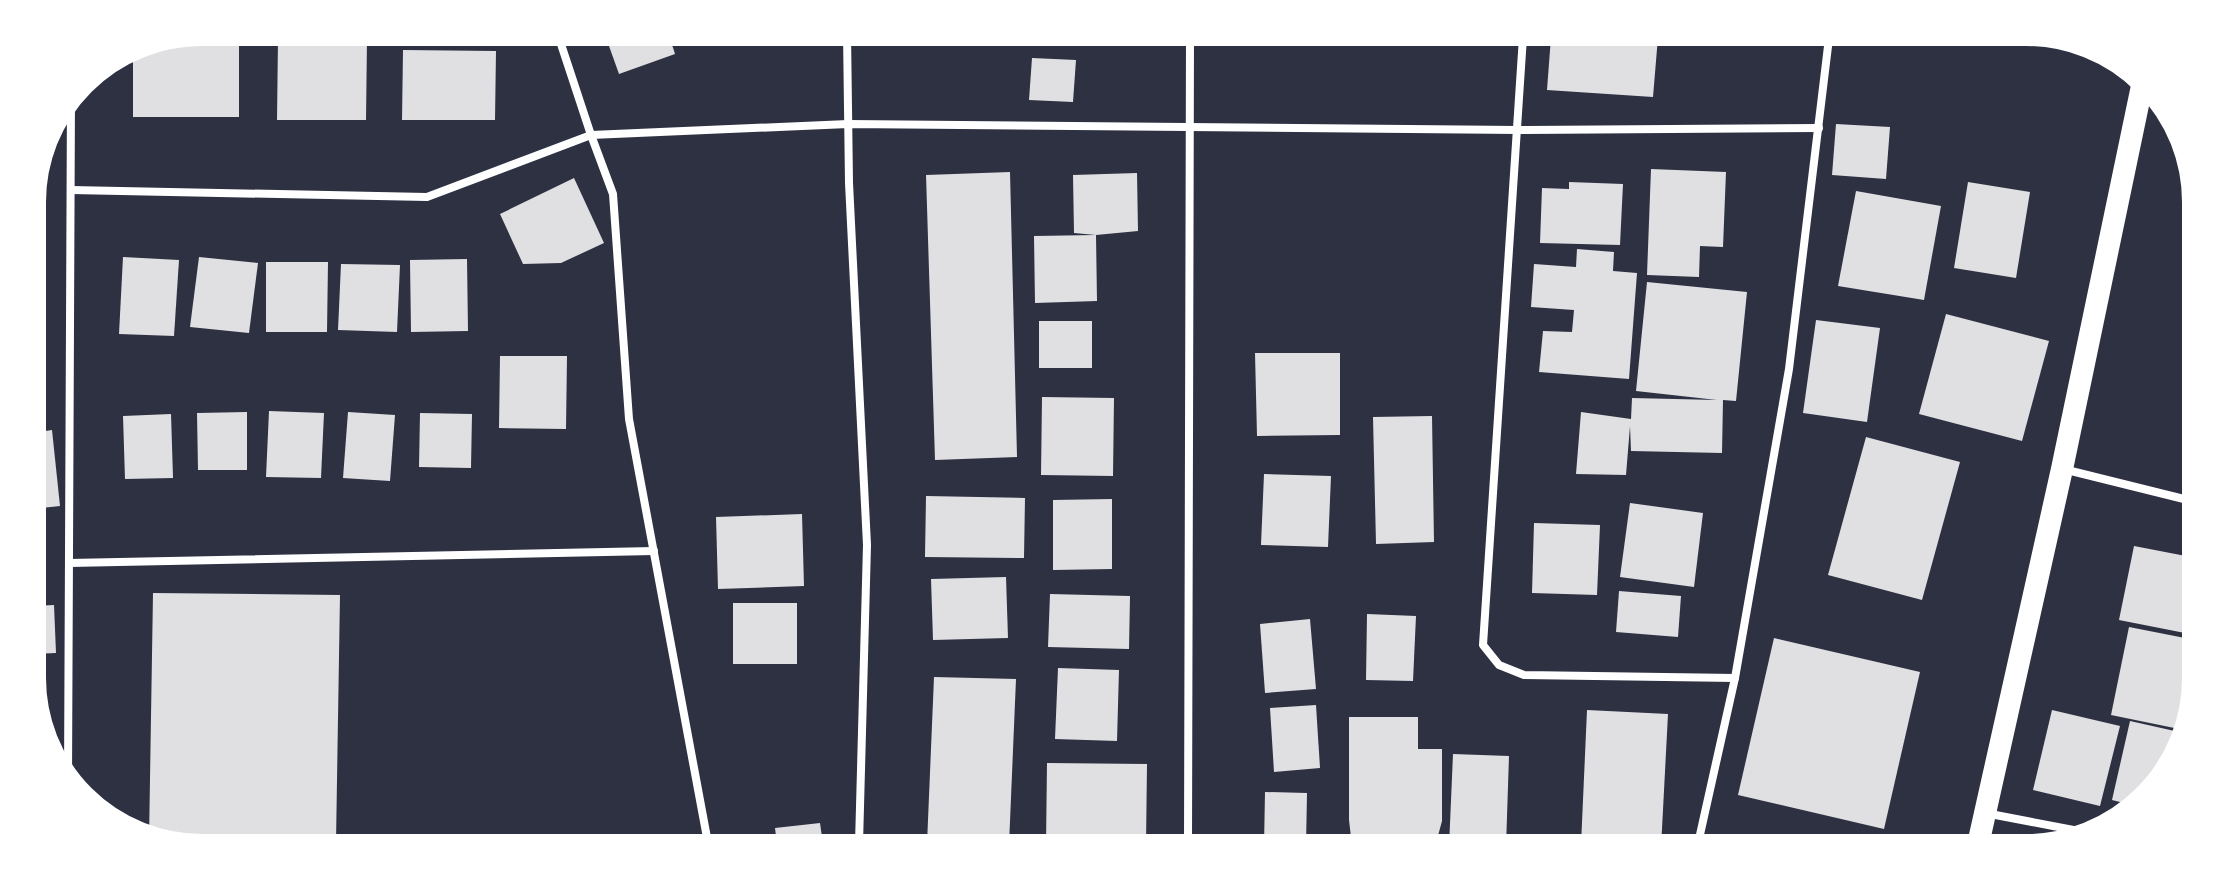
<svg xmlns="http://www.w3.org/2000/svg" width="2228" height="880" viewBox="0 0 2228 880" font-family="Lato,sans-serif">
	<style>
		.building { fill: #e0e0e3 }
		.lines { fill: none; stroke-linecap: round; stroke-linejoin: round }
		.minor { stroke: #fff; stroke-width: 8 }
		.trunk { stroke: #fff; stroke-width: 22 }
		.rim { fill: none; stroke: #fff; stroke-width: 4 }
	</style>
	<rect width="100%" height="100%" fill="#2d3142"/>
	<g class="building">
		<path d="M604 32H668L675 54 619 74Z"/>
		<path d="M175 35H239V117H133V45Z"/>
		<path d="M1551 37H1658L1653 97 1547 90Z"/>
		<path d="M278 39H367L366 120H277Z"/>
		<path d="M403 50 496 51 495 120H402Z"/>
		<path d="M1032 58 1076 60 1073 102 1029 100Z"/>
		<path d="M1836 124 1890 127 1886 179 1832 175Z"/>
		<path d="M1651 169 1726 172 1723 247 1700 246 1699 277 1647 275Z"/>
		<path d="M1010 172 1017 457 935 460 926 175Z"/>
		<path d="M1137 173 1138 231 1096 235 1074 233 1073 175Z"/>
		<path d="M574 178 604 243 561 263 523 264 500 214Z"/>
		<path d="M1569 182 1623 184 1620 245 1540 243 1542 188 1569 189Z"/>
		<path d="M1968 182 2030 192 2016 278 1954 268Z"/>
		<path d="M1856 191 1941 206 1924 300 1838 286Z"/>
		<path d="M1096 235 1097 301 1035 303 1034 236Z"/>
		<path d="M1577 249 1614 252 1613 271 1637 273 1629 379 1539 372 1543 331 1572 332 1574 310 1531 307 1534 264 1576 267Z"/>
		<path d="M123 257 179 260 174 336 119 334Z"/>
		<path d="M199 257 258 263 249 333 190 327Z"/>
		<path d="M467 259 468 331 411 332 410 260Z"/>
		<path d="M266 262H328L327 332H266Z"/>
		<path d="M341 264 400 265 397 332 338 330Z"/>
		<path d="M1647 282 1747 292 1736 401 1723 400 1722 453 1631 451 1630 426 1626 475 1576 474 1581 412 1631 419 1632 398 1717 400 1636 391Z"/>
		<path d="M1946 314 2049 341 2022 441 1919 414Z"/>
		<path d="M1816 320 1880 328 1867 422 1803 413Z"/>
		<rect x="1039" y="321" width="53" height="47"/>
		<path d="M1255 353H1340V435L1257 436Z"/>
		<path d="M500 356H567L566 429 499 428Z"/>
		<path d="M1042 397 1114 398 1113 476 1041 475Z"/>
		<path d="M269 411 324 413 321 478 266 477Z"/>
		<path d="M247 412V470H198L197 413Z"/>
		<path d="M348 412 395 415 390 481 343 478Z"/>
		<path d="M420 413 472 414 471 468 419 467Z"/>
		<path d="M171 414 173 478 125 479 123 416Z"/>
		<path d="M1432 416 1434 542 1376 544 1373 417Z"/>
		<path d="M52 430 60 506 32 509V433Z"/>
		<path d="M1866 437 1960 462 1922 600 1828 575Z"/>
		<path d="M1264 474 1331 476 1328 547 1261 545Z"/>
		<path d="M926 496 1025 498 1024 558 925 557Z"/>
		<path d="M1112 499V569L1053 570V500Z"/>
		<path d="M1630 503 1703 513 1694 587 1620 577Z"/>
		<path d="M802 514 804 586 718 589 716 517Z"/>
		<path d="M1534 523 1600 525 1597 595 1532 593Z"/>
		<path d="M2134 546 2191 557 2190 634 2119 620Z"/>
		<path d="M1006 577 1008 638 933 640 931 579Z"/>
		<path d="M1619 591 1681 596 1678 637 1616 632Z"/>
		<path d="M153 593 340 595 336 842 149 841Z"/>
		<path d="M1050 594 1130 596 1129 649 1048 647Z"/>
		<rect x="733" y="603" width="64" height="61"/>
		<path d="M54 605 56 653 33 654V606Z"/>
		<path d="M1367 614 1416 616 1413 681 1366 680Z"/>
		<path d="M1310 619 1316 689 1265 693 1260 624Z"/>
		<path d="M2129 627 2190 639 2189 731 2111 715Z"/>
		<path d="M1774 638 1920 672 1884 829 1738 795Z"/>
		<path d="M1058 668 1119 670 1117 741 1055 739Z"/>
		<path d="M934 677 1016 679 1009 845 927 844Z"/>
		<path d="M1316 705 1320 768 1274 772 1270 708Z"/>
		<path d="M1587 710 1668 714 1661 848 1581 845Z"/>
		<path d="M2052 710 2120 726 2100 806 2033 790Z"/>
		<path d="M1349 717H1418V749H1442V821L1436 843 1430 847 1352 846 1349 820Z"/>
		<path d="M2130 721 2188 734 2136 806 2112 800Z"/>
		<path d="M1453 754 1509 756 1506 847H1449Z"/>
		<path d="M1047 763 1147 764 1146 845H1046Z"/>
		<path d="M1265 792 1307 793 1306 846H1264Z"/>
		<path d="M820 823 823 844H777L775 828Z"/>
		<path d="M1717 834 1824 847V849L1716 848Z"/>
	</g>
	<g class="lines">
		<g class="minor">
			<path d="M557 32 591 135 613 194 629 419 708 843"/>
			<path d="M847 33 849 183 867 545 859 844"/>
			<path d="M1523 37 1483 645 1499 665 1524 675 1735 678"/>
			<path d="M71 190 427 197 591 135 848 124 1518 130 1819 128"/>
			<path d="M2063 469 2192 501"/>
			<path d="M69 563 654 551"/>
			<path d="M68 781 71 95"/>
			<path d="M1985 813 2084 832"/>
			<path d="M1188 846 1190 35"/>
			<path d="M1697 848 1735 678 1789 369 1829 38"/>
		</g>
		<path class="trunk" d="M1977 849 2062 469 2143 81"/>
	</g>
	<path d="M0 0H2228V880H0ZM202 44H2026A158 158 0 0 1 2184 202V678A158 158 0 0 1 2026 836H202A158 158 0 0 1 44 678V202A158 158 0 0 1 202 44Z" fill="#fff" fill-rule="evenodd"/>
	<path class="rim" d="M202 44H2026A158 158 0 0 1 2184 202V678A158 158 0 0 1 2026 836H202A158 158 0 0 1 44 678V202A158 158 0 0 1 202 44Z"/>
</svg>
